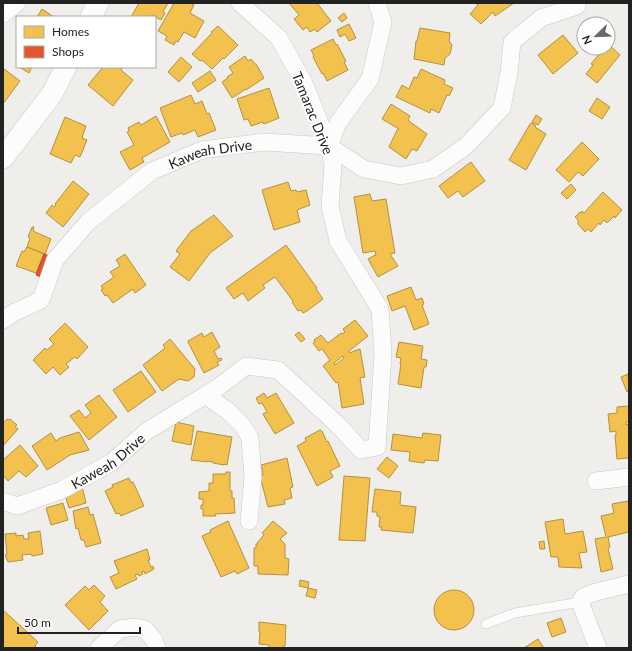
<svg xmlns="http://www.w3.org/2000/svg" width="632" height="651" viewBox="0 0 632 651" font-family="Lato,sans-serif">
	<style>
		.homes { fill: #f2c14e; stroke: #b49141; fill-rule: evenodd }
		.shops { fill: #e4572e; stroke: #aa472a }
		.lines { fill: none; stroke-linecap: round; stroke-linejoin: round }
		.service-casing { stroke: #c9c8c7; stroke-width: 10 }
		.minor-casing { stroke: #c9c8c7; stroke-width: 18 }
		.tertiary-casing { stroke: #c9c8c7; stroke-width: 22 }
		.service { stroke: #fdfcfc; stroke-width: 9 }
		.minor { stroke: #fdfcfc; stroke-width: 17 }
		.tertiary { stroke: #fdfcfc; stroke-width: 21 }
		.labels { text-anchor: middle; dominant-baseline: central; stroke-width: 4; stroke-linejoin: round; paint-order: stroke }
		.street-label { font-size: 14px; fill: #222; stroke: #fff }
	</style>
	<rect width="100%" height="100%" fill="#f0eeeb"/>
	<g class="homes">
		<path d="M139 3H168L163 12 165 13 161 20 152 15 151 17H131Z"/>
		<path d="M174 3H190L194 5 190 13 204 21 195 38 184 32 178 42 176 41 174 45 165 40 167 36 158 31Z"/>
		<path d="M289 3H317L331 21 317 32 315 29 310 32 307 27 303 30 294 19 299 15Z"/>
		<path d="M475 3H514L495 16 493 12 481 24 470 14 478 5Z"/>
		<path d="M42 9 54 17H37Z"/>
		<path d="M344 13 347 18 342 22 338 18Z"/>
		<path d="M349 24 356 38 349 41 345 34 340 37 337 30Z"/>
		<path d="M218 26 238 45 224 59 223 58 212 69 202 60 200 61 192 54 212 33 211 32Z"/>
		<path d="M420 28 450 33 449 41 452 45 450 54 445 58 444 65 414 59 416 41H417Z"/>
		<path d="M563 35 578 53 553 74 538 55Z"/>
		<path d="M333 39 336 45 337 44 346 61 344 62 348 70 327 81 323 73 322 74 313 57 314 56 311 50Z"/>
		<path d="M608 44 620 55 597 83 586 74 593 65 591 64 604 48H608Z"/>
		<path d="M245 56 248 61 251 59 255 64H256L264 78 246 90V89L232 98 222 82 228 78 227 77 233 73 229 67Z"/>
		<path d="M181 57 192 67 179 82 168 72Z"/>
		<path d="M19 67H32L29 73Z"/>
		<path d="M103 67H123L121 70 133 80 113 106 88 85Z"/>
		<path d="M3 68 20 81 3 104Z"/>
		<path d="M421 69 445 80 444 84 453 88 449 96 447 95 439 113 431 109 430 113 396 97 402 85 409 89 414 77 417 78Z"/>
		<path d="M210 71 216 80 198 92 192 83Z"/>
		<path d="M269 88 279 118 264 124 263 122 251 126 248 119 244 120 237 99Z"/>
		<path d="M191 95 195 104 202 101 207 114 209 113 216 130 198 137 195 130 183 135 182 133 171 137 160 108Z"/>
		<path d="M597 98 610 107 602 119 589 111Z"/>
		<path d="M391 104 410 116 408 120 410 122 427 134 417 151 412 149 406 159 389 147 397 130 399 129 382 119Z"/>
		<path d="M536 115 542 119 538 125 532 122Z"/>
		<path d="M156 116 170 142 142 158 144 162 130 170 120 152 134 145 127 132 129 131 128 128 139 122 141 125Z"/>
		<path d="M65 117 86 126 82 138 87 140 80 157 75 155 71 163 50 154Z"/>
		<path d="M532 123 536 126 535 127 546 134 526 170 509 160 530 124Z"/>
		<path d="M582 142 599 159 583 176 578 172 569 182 556 170Z"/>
		<path d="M471 162 485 181 463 197 458 191 448 198 439 186Z"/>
		<path d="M73 181 89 194 63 227 46 213 52 205 54 207 56 205 55 204Z"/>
		<path d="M288 182 291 191 296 190 297 192 306 190 310 205 297 210 300 222 274 230 262 190Z"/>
		<path d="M571 184 576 190 567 199 561 193Z"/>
		<path d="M603 192 622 210 615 218 614 216 607 223 604 220 600 225 599 223 591 232 588 229 585 232 578 224V220L575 217 580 212 581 213 582 211 584 213Z"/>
		<path d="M370 194 372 201 386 199 395 253 390 254 398 266 378 277 368 259 375 255 376 256 375 251 363 253 354 197Z"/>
		<path d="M214 215 233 236 210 253 189 281 170 267 180 254 176 251 191 231Z"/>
		<path d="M32 227H34L33 231 51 239 45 254 27 247 30 238 28 237Z"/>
		<path d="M286 245 317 288 316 289 323 299 307 311 303 313 301 310 298 311 292 302 293 301 275 277 263 285 265 288 248 301 243 293 234 299 226 288Z"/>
		<path d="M27 247 44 254 36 273 16 266 22 251 24 252Z"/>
		<path d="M125 254 146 285 135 293 133 289 113 303 107 295 105 296 101 290 103 289 101 286 114 277 110 272 120 266 116 260Z"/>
		<path d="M411 287 416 300 422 298 424 304 422 305 429 324 414 330 405 306 392 311 387 296Z"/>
		<path d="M355 320 368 336 349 351 350 353 354 351 360 349 365 377 360 378 364 404 342 408 338 382 336 383 323 366 330 360 322 349 319 351 313 343 315 342 314 340 321 335 328 343 341 333 342 334 345 332 343 329ZM343 356 344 358 335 365 334 363Z"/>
		<path d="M65 323 88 347 77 359 75 357 66 364 69 367 60 375 53 367 46 374 33 360 45 348 47 350 54 344 49 339Z"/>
		<path d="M212 332 220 347 214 351 218 359 221 358 222 360 217 362 219 365 204 373 188 342V341L202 333 204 337Z"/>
		<path d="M299 332 305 339 301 342 295 335Z"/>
		<path d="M170 339 195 369 194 377 188 381 179 379 162 391 143 365 165 348 163 345Z"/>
		<path d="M399 342 423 346 421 359 427 360 426 367H424L421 388 398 384 401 364H400L401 358 396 357Z"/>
		<path d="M141 371 156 392 128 412 113 390Z"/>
		<path d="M628 374 629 391 627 392 621 377Z"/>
		<path d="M264 393 267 398 276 393 294 423 275 434 263 414 267 412 262 403 259 404 256 398Z"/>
		<path d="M99 395 117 417 89 440 70 416 79 410 85 418 91 413 85 405Z"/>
		<path d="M629 406V422H626V425L629 424V458L617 459 615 435H616V431L610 432 608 414 617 413V407Z"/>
		<path d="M7 419 8 420 10 419 17 425 15 427 18 429 3 446V423Z"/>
		<path d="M176 422 194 426 191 445 172 441Z"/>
		<path d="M320 430 322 431 327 442 328 441 340 466 330 471 333 477 317 486 297 446 306 441 305 438Z"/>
		<path d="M197 431 232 437 227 465 224 464V465L213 463V462L207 461V462L191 460Z"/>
		<path d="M79 432 89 450 70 455 47 470 32 446 51 433 56 441 60 438Z"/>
		<path d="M423 433 441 435 438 461 425 460 424 463 409 461 410 452 391 450 393 434 422 438Z"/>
		<path d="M20 445 38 466 26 477 19 471 8 481 3 475V460Z"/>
		<path d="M387 457 398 466 389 478 377 469Z"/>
		<path d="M287 458 293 487 290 488 292 498 284 500 285 504 268 507 260 476 263 475 261 465Z"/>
		<path d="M226 472H230V491H232V498H234L235 513 215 514 216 516H203V509H201V505H203V499H199V492L209 491V483H213V474H226Z"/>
		<path d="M344 476 370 478 365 541 339 540Z"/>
		<path d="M129 478 131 483 133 482 144 506 121 516 119 513 116 514 105 491 113 487 112 485Z"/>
		<path d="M82 486 86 503 69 508 64 492Z"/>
		<path d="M375 489 401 492 400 505 416 507 413 533 381 530 382 527H379L380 517 377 516V512H372Z"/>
		<path d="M628 501 629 506V532L608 537 610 547 608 548 613 569 601 572 595 539 606 537 601 516 614 513 612 504Z"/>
		<path d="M63 503 68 520 51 525 46 508Z"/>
		<path d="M88 507 90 515 93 514 101 543 86 547 84 540H81L78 528 76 529 73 511Z"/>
		<path d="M563 519 565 534 583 531 587 552 579 553 582 568 559 567 558 557H551L545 522Z"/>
		<path d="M228 521 249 568 237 574 235 571 221 577 202 536 211 532 210 530Z"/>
		<path d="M273 521 287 533 280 539 285 544V558L289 559 288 575 258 574V566H254V548H256V544H258L257 543 264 535 262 533Z"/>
		<path d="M40 531 43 554 32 556 31 554 22 555 23 560 8 562 5 555H7L5 534 16 533V536L23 535 24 539H29L28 533Z"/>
		<path d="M544 541 545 549H540L539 542Z"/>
		<path d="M147 549 150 560H148L151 567 153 566 154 569 145 574 144 571 142 572 143 574 139 576 138 574 135 575 137 579 116 589 110 577 119 573 114 561Z"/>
		<path d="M300 580 309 582 308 588 299 586Z"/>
		<path d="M94 585 105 596 100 602 108 611 89 630 65 605 85 586 89 590Z"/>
		<path d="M308 588 317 590 315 598 306 596Z"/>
		<circle cx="454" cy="610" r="20"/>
		<path d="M3 610 38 642 35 646 37 648H3Z"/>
		<path d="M561 618 566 632 552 637 547 623Z"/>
		<path d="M259 622 286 625 285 646H283V648H269V645L259 644 260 632H259Z"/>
		<path d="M538 639 544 648H524Z"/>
	</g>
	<path class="shops" d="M44 254 50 256 41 277 36 275Z"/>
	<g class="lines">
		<g class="service-casing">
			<path id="service" d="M486 624 515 613 580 602"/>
		</g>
		<g class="minor-casing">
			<g id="minor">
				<path d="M3 14 17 3"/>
				<path d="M329 146 364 169 401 176 433 169 466 146 502 108 509 73 512 42 541 18 577 6"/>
				<path id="s1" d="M3 320 15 312 41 300 55 260 88 222 152 171 202 150 264 142 329 146 338 123 370 79 383 22 377 3"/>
				<path d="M205 395 228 411 243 426 250 438 253 477 249 521"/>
				<path d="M596 481 629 477"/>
				<path id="s2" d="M3 501 17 506 62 490 112 462 147 431 217 388 246 366 278 370 338 425 361 450 377 447 383 354 380 309 338 241 330 206 333 166 329 146 304 83 279 38 240 3"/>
				<path d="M99 648 120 629 135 627 146 630 154 640 157 648"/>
				<path d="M598 648 580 602 583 597 596 592 629 584"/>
			</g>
		</g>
		<g class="tertiary-casing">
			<g id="tertiary">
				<path d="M91 17 98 3"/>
				<path d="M3 158 52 94 66 67"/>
			</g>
		</g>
		<use href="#service" class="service"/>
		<use href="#minor" class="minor"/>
		<use href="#tertiary" class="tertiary"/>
	</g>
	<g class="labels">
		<g class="street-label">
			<text transform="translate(313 113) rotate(68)">Tamarac Drive</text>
			<text stroke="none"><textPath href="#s1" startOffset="279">Kaweah Drive</textPath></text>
			<text stroke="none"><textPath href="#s2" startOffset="117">Kaweah Drive</textPath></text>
		</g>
	</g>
	<rect width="632" height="651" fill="none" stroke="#222222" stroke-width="8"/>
	<rect x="16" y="16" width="140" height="52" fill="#ffffff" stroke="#a7a7a7"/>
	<rect x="24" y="26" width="20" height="12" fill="#f2c14e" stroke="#a7a7a7"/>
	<text x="52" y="36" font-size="12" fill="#222222">Homes</text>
	<rect x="24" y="46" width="20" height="12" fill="#e4572e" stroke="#a7a7a7"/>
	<text x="52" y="56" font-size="12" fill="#222222">Shops</text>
	<g transform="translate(596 36) rotate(247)"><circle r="19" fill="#ffffff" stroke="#a7a7a7"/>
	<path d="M0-3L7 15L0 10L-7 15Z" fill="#6a6968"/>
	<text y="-6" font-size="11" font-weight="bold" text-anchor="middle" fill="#222222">N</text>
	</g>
	<path d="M18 627v6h122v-6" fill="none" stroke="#222222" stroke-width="2"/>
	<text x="24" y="627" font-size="12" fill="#222222" stroke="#ffffff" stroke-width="3" paint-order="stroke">50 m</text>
</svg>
